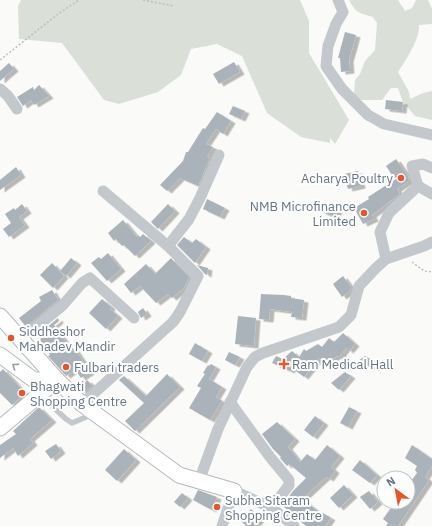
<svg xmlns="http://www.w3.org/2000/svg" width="432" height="526" viewBox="0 0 432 526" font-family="'IBM Plex Sans',sans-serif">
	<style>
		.green { fill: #dadfd7 }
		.building { fill: #aab3b9; filter: url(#shadow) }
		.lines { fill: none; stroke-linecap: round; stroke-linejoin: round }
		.secondary-casing { stroke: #b3babf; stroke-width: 17 }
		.path { stroke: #bbbfc2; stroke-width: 1.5; stroke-dasharray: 2 2; stroke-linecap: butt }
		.lane { stroke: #c3c8cc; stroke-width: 5.5 }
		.street { stroke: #c3c8cc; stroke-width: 11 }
		.secondary { stroke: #fff; stroke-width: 15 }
		.oneway { stroke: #939fa8 }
		.poi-dot { fill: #e4572e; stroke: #fff; stroke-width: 1.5 }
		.labels { text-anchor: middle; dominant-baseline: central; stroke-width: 4; stroke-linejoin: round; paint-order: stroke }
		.poi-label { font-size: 13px; fill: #657683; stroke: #fff; text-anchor: start }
	</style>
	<defs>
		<filter id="shadow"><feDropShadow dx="4.5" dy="2.5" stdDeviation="0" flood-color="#0004"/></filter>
	</defs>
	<rect width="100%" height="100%" fill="#fafaf8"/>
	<g class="green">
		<path d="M21 0H300L309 21V53L349 120 335 144 330 138V143L301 137 267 113 242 56 217 44 191 49 181 75 158 92 119 104 104 100 62 43 19 39 18 6Z"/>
		<path d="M349 0H398L405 11 412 8 416 0H428L432 9V24L419 25C420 39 406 60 398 72L409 92 410 99 423 93 432 91V120L415 116 403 102 398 88H391L382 100H361L354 95 355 80 360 74 365 61 375 50 377 23 373 17C359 13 356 13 349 0Z"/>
	</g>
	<g class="building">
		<path d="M345 32 356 35 349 60 350 71 341 72 340 58H338Z"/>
		<path d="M234 62 240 72 219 84 213 74Z"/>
		<path d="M9 63 14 69 0 81V71Z"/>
		<path d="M39 85 49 96 34 105 31 100 23 106 17 97 33 87 34 90Z"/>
		<path d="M386 100 403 102 402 111 385 109Z"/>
		<path d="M233 106 245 111 241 119 229 114Z"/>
		<path d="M217 112 231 121 223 134 216 129 206 144 213 147 207 157 210 158 198 186 180 178 167 191 160 185 183 161 186 152H188L203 128 205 129Z"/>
		<path d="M396 159 408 176 409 181 397 189 400 194 372 215 374 219 363 224 354 208 369 199 368 197 399 177 394 178 386 166Z"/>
		<path d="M16 167 21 175 0 190V180Z"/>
		<path d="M358 171 361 186 348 189 344 174Z"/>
		<path d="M207 199 225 208 220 217 203 209Z"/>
		<path d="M326 203 339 207 335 217 322 212Z"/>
		<path d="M22 204 27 211 19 217 25 225 9 237 3 229 11 223 5 214 14 208 15 210Z"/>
		<path d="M168 204 175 211 158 229 151 222Z"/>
		<path d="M123 220 137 237 138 235 140 237 143 234 151 241 135 256 124 245 122 246 116 239 114 241 108 233Z"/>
		<path d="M184 237 192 243 196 239 206 247 195 263 177 245Z"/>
		<path d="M108 253 121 269 107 281 91 263 99 257 101 259Z"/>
		<path d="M71 258 77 263 66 276 60 271Z"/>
		<path d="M171 258 189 277 184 288 172 298 168 294 156 303 140 286 131 293 124 284 146 264 155 274Z"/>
		<path d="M52 263 64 276 53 288 40 275Z"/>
		<path d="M197 265 208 268 207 275 205 274Z"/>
		<path d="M343 276 351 287 350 291 342 297 333 284Z"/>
		<path d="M52 290 58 300 26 327 19 318 41 301 39 297Z"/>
		<path d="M261 294 284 295 291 296V298L304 300 302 318 291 317 292 312 270 309 269 320 259 319Z"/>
		<path d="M102 299 111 307 110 309 118 316 106 329 89 313Z"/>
		<path d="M143 308 147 314 141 318 138 312Z"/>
		<path d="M238 316 256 318 254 346 235 344Z"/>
		<path d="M58 318 59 321 54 325 72 351 75 349 90 372 81 378 75 369 66 376 48 356 50 355 40 340 41 338 39 334Z"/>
		<path d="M343 333 355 344 349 351 346 348 339 357 337 356 326 364 319 358 304 377 292 368 290 371 272 363 276 356 283 359 292 351 299 357 304 349 306 351 318 344 322 347 329 338 334 342Z"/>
		<path d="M195 343 208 351 202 361 189 354Z"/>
		<path d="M229 352 240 357 235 365 225 360Z"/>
		<path d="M365 356 376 362 373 368 358 361Z"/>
		<path d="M211 364 216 367 209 379 222 387 216 397 222 401 210 420 189 408 201 388 197 386 205 374 203 373 208 365 209 366Z"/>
		<path d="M3 369 25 393 12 405 0 393V372Z"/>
		<path d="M345 372 351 376 339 390 331 383Z"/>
		<path d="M167 374 180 387 135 431 125 421 144 403 119 380 124 376 146 396Z"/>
		<path d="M87 380 92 385 84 393 80 389Z"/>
		<path d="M39 407 52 420 30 439 33 443 18 456 13 448 0 458V445L16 434 13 431Z"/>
		<path d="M349 407 357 411 348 427 340 423Z"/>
		<path d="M315 416 324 423 313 437 304 430Z"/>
		<path d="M277 422 295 439 288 447 300 462 307 454 315 460 327 445 340 456 331 467 335 471 329 479 326 477 302 499 322 514 323 513 331 518 325 526H306L295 517 296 515 282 506 293 491 306 478 289 464 287 466 280 458 281 457 273 449 262 434Z"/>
		<path d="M56 444 61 451 51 459 45 451Z"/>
		<path d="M412 445 432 459V466L425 477 429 480 398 526H386L388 523 383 519 395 502H408V485L417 473 415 470 417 466 405 458Z"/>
		<path d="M124 449 136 460 117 481 105 470Z"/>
		<path d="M360 460 377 475 370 483 352 470Z"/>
		<path d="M344 485 353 495 339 508 330 498Z"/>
		<path d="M198 490 217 497 212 510 193 500Z"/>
		<path d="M369 491 378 502 370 509 360 497Z"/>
		<path d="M182 493 188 498 180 507 174 502Z"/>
		<path d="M251 509 261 518 254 526H246L240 520Z"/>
	</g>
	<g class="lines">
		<g class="secondary-casing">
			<g id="secondary">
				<path d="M0 316 57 380 82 404 179 475 234 491"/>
				<path d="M0 355 34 380H57"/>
				<path d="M0 428 57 380"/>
			</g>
		</g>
		<g class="path">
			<path d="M143 0 174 6"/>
			<path d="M0 60 58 14 79 0"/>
			<path d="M412 262 424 271 432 272"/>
		</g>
		<path class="lane" d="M40 395 66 419 72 423 86 417 92 412"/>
		<g class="street">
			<path d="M338 0 343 12 336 24 328 46 326 66 342 89 368 115 384 124 432 135"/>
			<path d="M0 89 8 96 17 109"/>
			<path d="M432 168 423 164 412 166 418 186 432 194"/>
			<path d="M168 246 189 219 200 198 219 155"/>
			<path d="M386 259 380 232 389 213 418 186"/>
			<path d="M22 339 63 305 82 283 90 278 134 318"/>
			<path d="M230 402 270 457 289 480V485L272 508"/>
			<path d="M82 404 173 322 180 312 198 276 168 246 103 191"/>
			<path d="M199 481 218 429 247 367 255 357 263 353 339 327 351 315 359 286 376 268 386 259 424 246 432 242"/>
			<path d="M222 526 234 491 272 508 294 526"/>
		</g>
		<use href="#secondary" class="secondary"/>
	</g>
	<defs><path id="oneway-chevron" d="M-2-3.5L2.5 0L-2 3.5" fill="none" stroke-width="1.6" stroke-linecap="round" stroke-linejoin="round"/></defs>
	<use class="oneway" href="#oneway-chevron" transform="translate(15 366) rotate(-144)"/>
	<g class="poi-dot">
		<circle cx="401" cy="178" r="4"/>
		<circle cx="364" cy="213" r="4"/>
		<circle cx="11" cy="338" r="4"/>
		<path d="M282 358h4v4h4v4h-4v4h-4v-4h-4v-4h4z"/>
		<circle cx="66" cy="367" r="4"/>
		<circle cx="22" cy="393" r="4"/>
		<circle cx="217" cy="507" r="4"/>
	</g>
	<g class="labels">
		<g class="poi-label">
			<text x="393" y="178" text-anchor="end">Acharya Poultry</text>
			<text x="356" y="206" text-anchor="end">NMB Microfinance<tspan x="356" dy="15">Limited</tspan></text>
			<text x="19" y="331">Siddheshor<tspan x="19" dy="15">Mahadev Mandir</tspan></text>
			<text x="292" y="364">Ram Medical Hall</text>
			<text x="74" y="367">Fulbari traders</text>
			<text x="30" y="386">Bhagwati<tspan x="30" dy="15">Shopping Centre</tspan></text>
			<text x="225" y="500">Subha Sitaram<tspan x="225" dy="15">Shopping Centre</tspan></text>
		</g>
	</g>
	<g transform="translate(396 490) rotate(328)"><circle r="19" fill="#ffffff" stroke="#c1c8cd"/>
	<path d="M0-3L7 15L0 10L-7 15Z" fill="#e4572e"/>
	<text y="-6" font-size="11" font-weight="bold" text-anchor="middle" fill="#657683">N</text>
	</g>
</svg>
